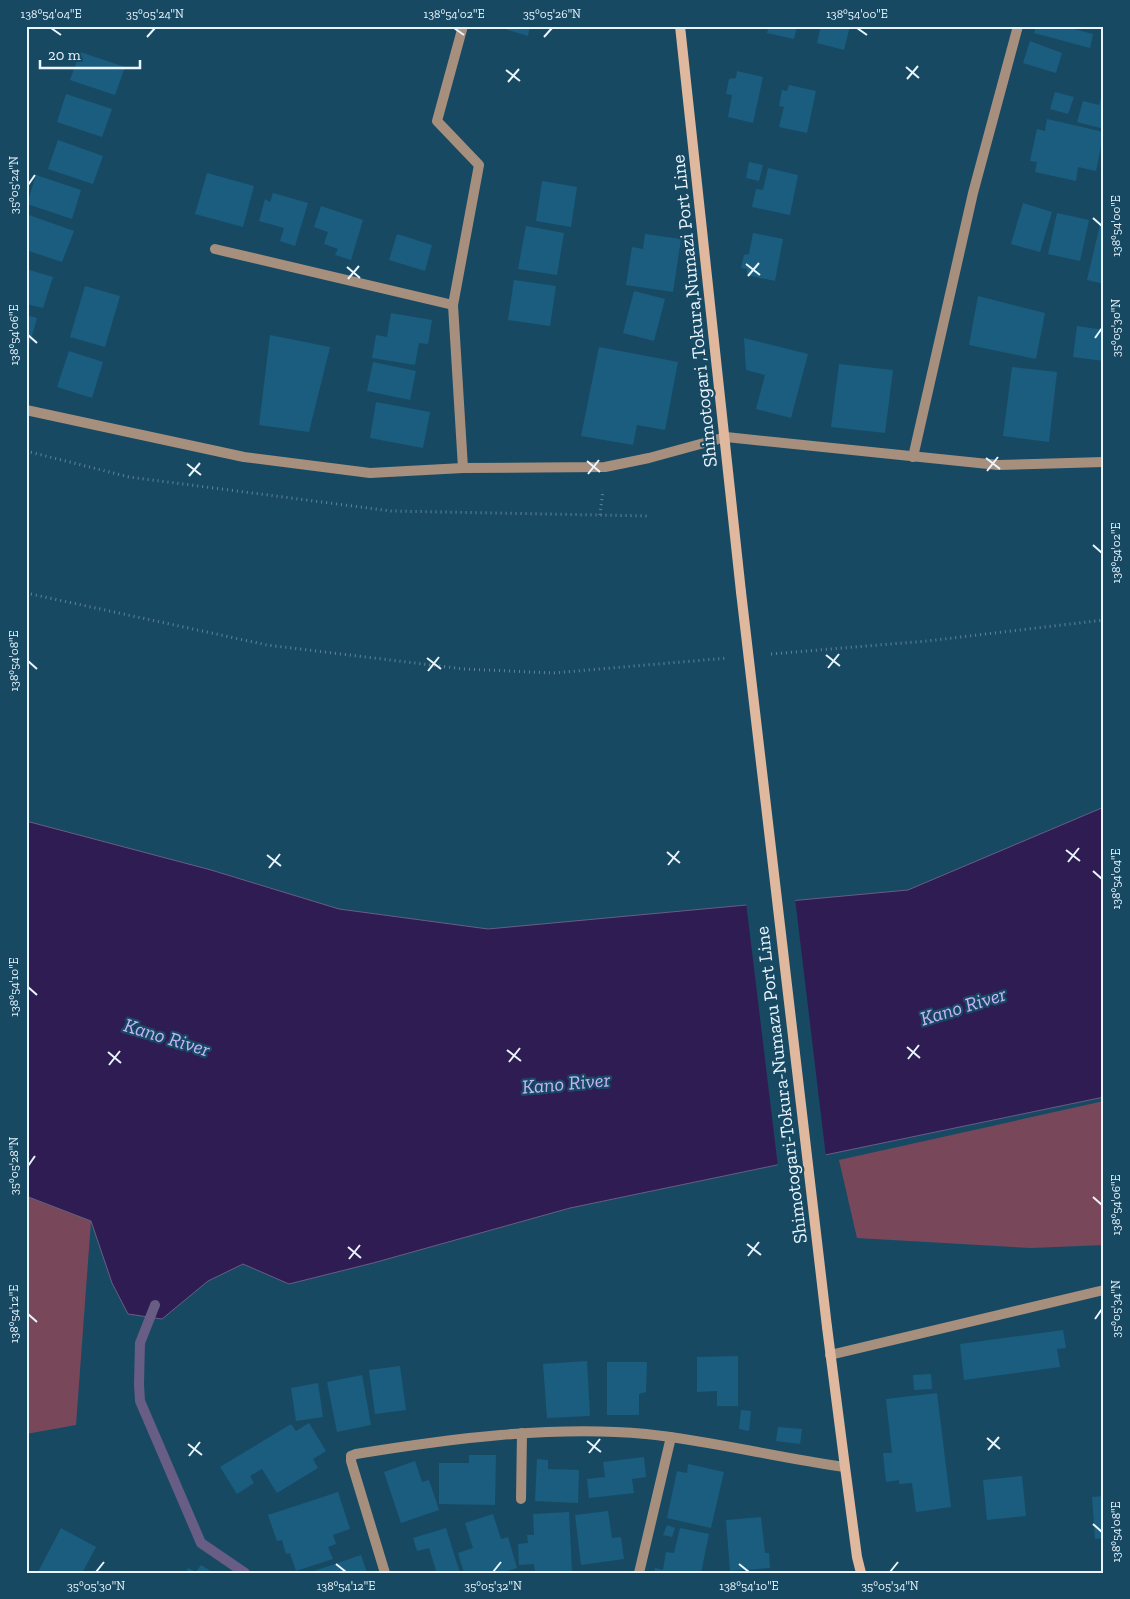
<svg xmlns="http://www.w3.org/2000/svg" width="1130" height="1599" viewBox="0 0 1130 1599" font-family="'Zilla Slab',serif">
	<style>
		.green { fill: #79475a }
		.water { fill: #2f1c52; stroke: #675d85 }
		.pier { fill: #184963 }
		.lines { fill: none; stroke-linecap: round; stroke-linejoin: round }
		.stream { stroke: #675d85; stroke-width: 10 }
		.building { fill: #1a5d7f }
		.path { stroke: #608498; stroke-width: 3; stroke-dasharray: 1 4; stroke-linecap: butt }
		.street { stroke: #a78f7e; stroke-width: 10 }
		.secondary { stroke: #dfb89d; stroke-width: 10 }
		.secondary-bridge { stroke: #dfb89d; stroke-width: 10 }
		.ticks { fill: none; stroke: #e9f5fd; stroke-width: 2 }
		.labels { text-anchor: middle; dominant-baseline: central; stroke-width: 4.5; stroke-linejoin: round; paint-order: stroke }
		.street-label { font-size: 19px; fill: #e9f5fd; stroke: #184963 }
		.water-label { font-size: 20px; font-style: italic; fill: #c6b3fa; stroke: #184963 }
		.neatline { fill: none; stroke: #e9f5fd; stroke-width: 2 }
		.ticks-label { font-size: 12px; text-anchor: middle; fill: #e9f5fd }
	</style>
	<rect width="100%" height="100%" fill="#184963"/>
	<g class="green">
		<path d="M1104 1101V1245L1031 1248 857 1238 839 1160Z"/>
		<path d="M26 1196 91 1221 76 1425 26 1434Z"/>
	</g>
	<path class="water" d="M1104 807V1097L570 1208 373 1263 289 1284 243 1264 208 1281 162 1319 128 1314 112 1283 91 1221 26 1196V821L211 870 339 909 488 929 908 890Z"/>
	<path class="pier" d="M795 898 826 1157 778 1167 746 902Z"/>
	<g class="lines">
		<path class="stream" d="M155 1305 140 1343 139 1384 140 1401 201 1543 245 1573"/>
	</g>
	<g class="building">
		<path d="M495 26H530L528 36Z"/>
		<path d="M769 26H797L794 39 767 33Z"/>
		<path d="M821 26H850L844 50 817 43Z"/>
		<path d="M1036 26H1074V29L1093 34 1090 48 1034 33Z"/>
		<path d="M1030 41 1062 53 1056 73 1023 63Z"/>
		<path d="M80 52 125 67 115 95 70 80Z"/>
		<path d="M737 71 763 77 753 123 728 117 732 95 726 94 729 79 736 78Z"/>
		<path d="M789 85 816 91 807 133 779 127 784 107 779 106 782 90 787 91Z"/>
		<path d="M1104 88V129L1077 122 1083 101 1099 105Z"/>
		<path d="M1055 92 1074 97 1068 114 1050 109Z"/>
		<path d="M66 94 112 109 102 137 57 122Z"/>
		<path d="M1047 119 1104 132 1096 171 1078 167 1076 181 1035 172 1037 162 1030 161 1037 129 1045 131Z"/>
		<path d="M58 140 103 156 93 184 48 169Z"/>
		<path d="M749 162 763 165 759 181 746 178Z"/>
		<path d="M768 168 798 175 790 215 752 207 756 189 763 190Z"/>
		<path d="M207 173 254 186 243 227 195 214Z"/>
		<path d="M36 175 81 190 72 219 27 204Z"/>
		<path d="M542 181 577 187 571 227 536 221Z"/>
		<path d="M273 193 308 203 295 246 280 241 284 228 259 221 265 199 270 202Z"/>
		<path d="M1023 203 1052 212 1040 252 1011 244Z"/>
		<path d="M321 206 363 220 351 260 335 255 338 249 324 244 328 232 314 227Z"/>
		<path d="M1103 212H1104V284L1087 280Z"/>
		<path d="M1057 213 1089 220 1080 261 1048 254Z"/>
		<path d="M26 214 74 231 62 262 26 250Z"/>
		<path d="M526 226 564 233 557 275 518 269Z"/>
		<path d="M753 233 783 239 775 281 747 275V269L741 268 744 255 749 254Z"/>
		<path d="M397 234 432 245 425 271 389 260Z"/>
		<path d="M645 234 681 239 673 292 626 285 632 247 643 249Z"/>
		<path d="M26 269 53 277 43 308 26 304Z"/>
		<path d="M514 280 556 286 550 326 508 320Z"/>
		<path d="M85 286 120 296 105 347 70 337Z"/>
		<path d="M634 291 665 299 654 341 623 333Z"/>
		<path d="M978 296 1045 313 1036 359 969 345Z"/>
		<path d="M391 313 432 320 428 344 419 343 415 365 372 358 376 335 387 337Z"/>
		<path d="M26 315 37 318 27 354H26Z"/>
		<path d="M1077 326 1104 330V361L1073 357Z"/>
		<path d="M270 335 330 347 309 432 259 425Z"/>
		<path d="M744 338 808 354 791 418 756 409 765 375 746 370Z"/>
		<path d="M599 347 678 362 665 430 637 425 633 445 581 436Z"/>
		<path d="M69 351 103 362 92 398 57 387Z"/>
		<path d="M373 362 416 371 410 400 367 391Z"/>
		<path d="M839 364 893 370 885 433 831 427Z"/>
		<path d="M1012 367 1057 372 1049 442 1003 436Z"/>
		<path d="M376 402 430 412 423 448 370 438Z"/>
		<path d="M1063 1330 1066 1348 1057 1349 1060 1367 964 1380 960 1344Z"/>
		<path d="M738 1356V1406H717V1391L697 1392V1357Z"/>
		<path d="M587 1361 590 1416 547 1418 543 1364Z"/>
		<path d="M607 1362H647L646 1392 639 1394V1415H607Z"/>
		<path d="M400 1366 406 1410 375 1414 369 1370Z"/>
		<path d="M931 1374 932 1389 914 1390 913 1375Z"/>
		<path d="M362 1375 371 1425 337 1432 327 1382Z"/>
		<path d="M318 1383 323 1417 296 1421 291 1388Z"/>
		<path d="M937 1393 951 1507 916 1512 912 1483 899 1484V1480L886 1482 883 1453H892L886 1399Z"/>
		<path d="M741 1410 751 1411 749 1431 739 1429Z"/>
		<path d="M309 1423 326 1451 313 1459 318 1468 277 1493 262 1469 250 1476 254 1483 237 1494 220 1467 291 1424 296 1431Z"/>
		<path d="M778 1427 802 1429 800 1444 776 1441Z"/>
		<path d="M469 1455H496L495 1505 439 1504V1463H469Z"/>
		<path d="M644 1457 646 1477 632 1479 634 1493 589 1498 587 1479 605 1477 603 1462Z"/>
		<path d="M537 1459 548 1460V1469L579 1470 578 1503 535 1501Z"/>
		<path d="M415 1461 422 1482 429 1480 439 1510 401 1523 384 1472Z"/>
		<path d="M688 1464 724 1472 711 1528 667 1518 677 1471 687 1473Z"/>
		<path d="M1022 1476 1026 1516 987 1520 983 1480Z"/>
		<path d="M338 1492 350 1529 333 1535 336 1544 328 1547 333 1559 296 1571 290 1553 286 1554 282 1540 277 1541 268 1515Z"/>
		<path d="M1104 1496V1538L1095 1539 1092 1497Z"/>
		<path d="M608 1511 612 1538 621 1537 624 1559 581 1565 575 1515Z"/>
		<path d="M569 1512 572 1571 535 1572 534 1564 519 1565 518 1544 528 1543 527 1535H534L533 1514Z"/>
		<path d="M493 1514 501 1539 508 1537 517 1568 502 1573H464L458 1553 473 1548 465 1523Z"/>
		<path d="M761 1517 765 1553H769L770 1568 730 1571 726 1520Z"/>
		<path d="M667 1525 675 1528 672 1537 663 1535Z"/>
		<path d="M61 1528 96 1547 82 1573 38 1572Z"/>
		<path d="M446 1528 460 1573H429L436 1570 429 1548 417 1551 413 1538Z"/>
		<path d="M680 1528 709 1534 701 1573H654L655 1568 663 1570 666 1552 674 1553Z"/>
		<path d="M361 1555 367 1573H311V1572Z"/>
		<path d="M201 1565 214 1573H185L188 1568 196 1572Z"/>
	</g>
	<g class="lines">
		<g class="path">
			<path d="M26 451 129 477 391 511 650 516"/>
			<path d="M600 515 603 490"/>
			<path d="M26 593 267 645 464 669 553 673 728 658"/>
			<path d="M771 654 927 641 1104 620"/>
		</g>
		<g class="street">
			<path d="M463 26 437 121 479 165 453 305 463 468"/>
			<path d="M215 249 453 305"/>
			<path d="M26 410 244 457 370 473 463 468 605 467 649 458 726 437 998 465 1104 462"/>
			<path d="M913 457 973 193 1018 26"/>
			<path d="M830 1355 1104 1290"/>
			<path d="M521 1499 522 1433"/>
			<path d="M385 1573 351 1461V1456L356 1454C448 1439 553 1425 646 1434 713 1441 778 1458 845 1467"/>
			<path d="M639 1573 671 1437"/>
		</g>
		<g class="secondary">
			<path d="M680 26 741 592"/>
			<path d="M827 1327 845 1467 857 1557 861 1573"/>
		</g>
		<path class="secondary-bridge" d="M741 592 827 1327"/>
	</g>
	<path class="ticks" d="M51 28 61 35M454 28 464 35M857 28 867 35M147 37 155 28M544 37 552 28M906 67 919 78M506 70 520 81M907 79 918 66M508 82 519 69M28 185 35 175M1093 218 1102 226M746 264 760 275M347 267 360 278M748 276 759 263M348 279 359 266M28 335 37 343M1095 338 1102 328M986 458 1000 469M587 461 600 472M187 464 201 475M987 471 998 457M588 474 599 460M189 476 200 463M1093 545 1102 553M826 655 840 666M427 658 441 669M28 661 37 669M828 668 839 654M428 671 439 657M1066 850 1080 861M667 852 680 863M267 855 281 866M1068 862 1079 848M668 865 679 851M269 868 280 854M1093 871 1102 879M28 987 37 995M907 1047 920 1058M507 1050 521 1061M108 1052 121 1063M908 1059 919 1045M509 1062 520 1048M109 1065 120 1051M28 1166 35 1156M1093 1197 1102 1205M747 1244 761 1255M348 1247 361 1258M748 1256 759 1242M349 1259 360 1245M28 1314 37 1322M1095 1319 1102 1309M987 1438 1000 1449M587 1441 601 1452M188 1444 202 1455M988 1450 999 1437M589 1453 600 1439M189 1456 200 1442M1093 1524 1102 1532M336 1564 346 1572M739 1564 749 1572M96 1572 104 1562M493 1572 501 1562M890 1572 898 1562"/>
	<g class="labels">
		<g class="street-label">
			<text transform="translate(694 311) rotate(-96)">Shimotogari ,Tokura,Numazi Port Line</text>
			<text transform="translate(781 1085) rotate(-97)">Shimotogari-Tokura-Numazu Port Line</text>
		</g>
		<g class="water-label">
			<text transform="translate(963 1006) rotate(-17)">Kano River</text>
			<text transform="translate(167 1037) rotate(17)">Kano River</text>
			<text transform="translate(566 1083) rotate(-5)">Kano River</text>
		</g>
	</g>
	<rect width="1130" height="1599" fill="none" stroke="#184963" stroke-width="55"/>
	<path d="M40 60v8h100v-8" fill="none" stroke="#e9f5fd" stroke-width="2.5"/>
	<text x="48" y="60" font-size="15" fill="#e9f5fd" stroke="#184963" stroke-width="4" paint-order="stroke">20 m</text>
	<rect x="28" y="28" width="1074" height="1544" class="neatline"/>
	<g class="ticks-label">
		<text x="51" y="18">138°54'04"E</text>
		<text x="155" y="18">35°05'24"N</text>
		<text x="454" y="18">138°54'02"E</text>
		<text x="552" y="18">35°05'26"N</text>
		<text x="857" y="18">138°54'00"E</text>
		<text transform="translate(14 185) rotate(-90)" y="4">35°05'24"N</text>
		<text transform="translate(1116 226) rotate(-90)" y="4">138°54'00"E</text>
		<text transform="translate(1116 328) rotate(-90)" y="4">35°05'30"N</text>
		<text transform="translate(14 335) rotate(-90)" y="4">138°54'06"E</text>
		<text transform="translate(1116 553) rotate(-90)" y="4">138°54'02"E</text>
		<text transform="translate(14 661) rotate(-90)" y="4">138°54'08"E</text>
		<text transform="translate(1116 879) rotate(-90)" y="4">138°54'04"E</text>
		<text transform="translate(14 987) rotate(-90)" y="4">138°54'10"E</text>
		<text transform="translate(14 1166) rotate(-90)" y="4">35°05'28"N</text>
		<text transform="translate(1116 1205) rotate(-90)" y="4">138°54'06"E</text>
		<text transform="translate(1116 1309) rotate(-90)" y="4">35°05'34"N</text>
		<text transform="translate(14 1314) rotate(-90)" y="4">138°54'12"E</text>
		<text transform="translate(1116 1532) rotate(-90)" y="4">138°54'08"E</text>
		<text x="96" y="1590">35°05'30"N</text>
		<text x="346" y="1590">138°54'12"E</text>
		<text x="493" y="1590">35°05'32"N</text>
		<text x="749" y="1590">138°54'10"E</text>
		<text x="890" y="1590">35°05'34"N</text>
	</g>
</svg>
